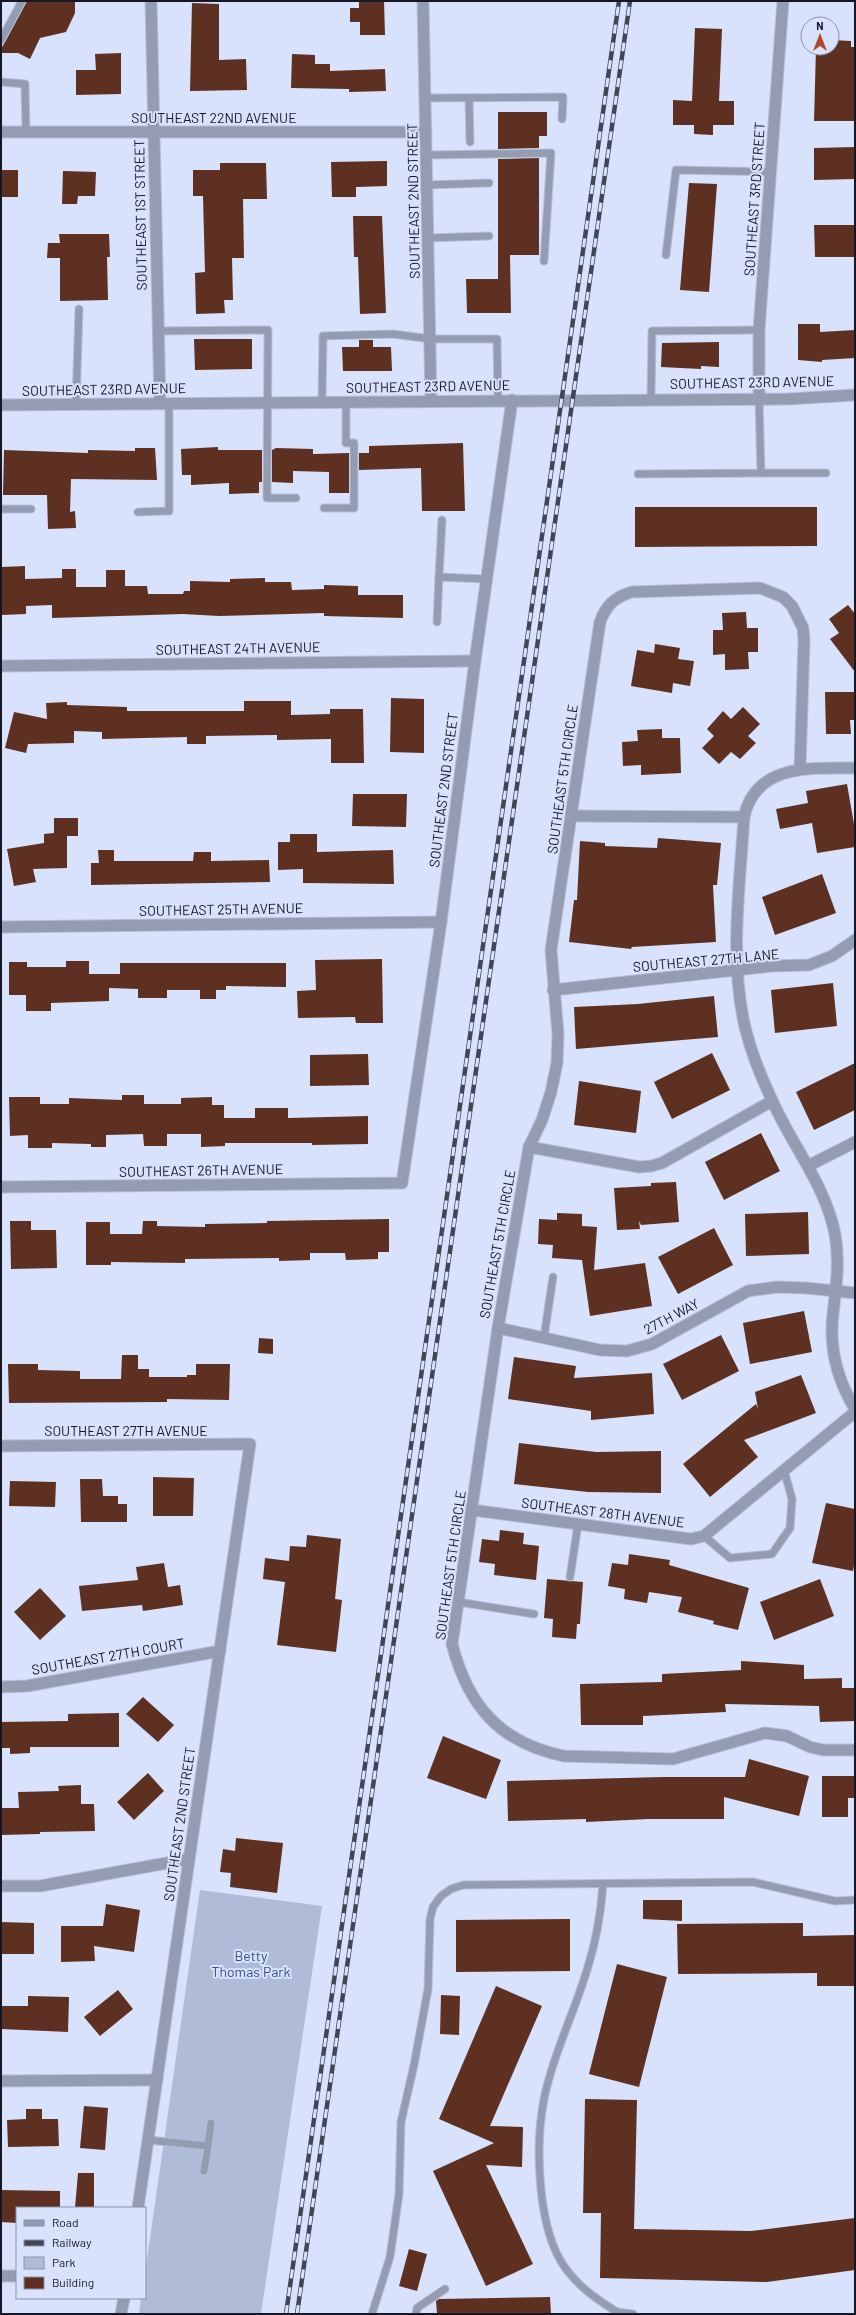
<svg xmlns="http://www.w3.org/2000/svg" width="856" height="2315" viewBox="0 0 856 2315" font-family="Barlow,sans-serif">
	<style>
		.green { fill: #b0bbd8 }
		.building { fill: #5e3021 }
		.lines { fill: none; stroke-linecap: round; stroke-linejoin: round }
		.service-casing { stroke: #b5bed6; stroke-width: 9 }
		.minor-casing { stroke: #b5bed6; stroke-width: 13 }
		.tertiary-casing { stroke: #b5bed6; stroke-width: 13 }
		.service { stroke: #949cb1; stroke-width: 7 }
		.minor { stroke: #949cb1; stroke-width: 11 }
		.tertiary { stroke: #949cb1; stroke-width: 11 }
		.rail-casing { stroke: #424654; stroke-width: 4.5 }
		.rail { stroke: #d8e2fd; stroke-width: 3; stroke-dasharray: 9; stroke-linecap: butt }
		.labels { text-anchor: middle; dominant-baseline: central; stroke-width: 4; stroke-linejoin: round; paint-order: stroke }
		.street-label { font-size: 14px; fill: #151822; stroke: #d8e2fd }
		.park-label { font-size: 14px; fill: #3c4d8a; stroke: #d8e2fd }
	</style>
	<rect width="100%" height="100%" fill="#d8e2fd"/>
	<path class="green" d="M200 1890 322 1906 261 2314H139L141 2298H145V2273Z"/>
	<g class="building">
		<path d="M27 1H75V13L66 32 40 38 30 59 18 53H1V49Z"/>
		<path d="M359 1H384L385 35H360V22H350V8H359Z"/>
		<path d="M192 3 219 4V60L246 59 247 90 190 91Z"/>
		<path d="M695 28 722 29 719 101H734V125H713V135L694 134V125H673V100L692 101Z"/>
		<path d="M832 40 851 41V47H855V121H814L816 48H832Z"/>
		<path d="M121 53V94L76 95V70H96L95 54Z"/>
		<path d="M292 54 315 55V64H330V71L385 69 386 91 349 92V89L291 88Z"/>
		<path d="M498 112H547V136H539V148L498 149Z"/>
		<path d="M855 147V179L814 180V148Z"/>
		<path d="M539 158V255H510L511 313H467L466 279H498V159Z"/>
		<path d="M387 161V186L356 187V197H332L331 162Z"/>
		<path d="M220 163H266L267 199H243L244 258H232L233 300H224L225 313 196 314 195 273 205 272 203 196H193V170H220Z"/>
		<rect x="1" y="170" width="17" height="27"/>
		<path d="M63 171 96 172 95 196H78L77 204H62Z"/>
		<path d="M689 183 717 184 709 292 680 290Z"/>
		<path d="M353 216H382L386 313 360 314 358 257H354Z"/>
		<path d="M814 225H855V257H815Z"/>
		<path d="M59 234H109L110 257H107L108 300 60 301V258H47L48 243H60Z"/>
		<path d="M798 324H820V332L855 330V358L822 360V362L798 360Z"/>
		<path d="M194 339H252V369L195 370Z"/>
		<path d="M359 340H373V347H391L392 371H343L342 347H359Z"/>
		<path d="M719 342V367L701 366V369L661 367 662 343Z"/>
		<path d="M463 443 465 511H422L421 468 359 470V453H369V446Z"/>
		<path d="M218 447V450H262V482H259V493L229 494V483L191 485V475H182L181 449Z"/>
		<path d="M135 448H155L157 480 71 479 70 512 75 511 76 528 48 529 47 495H3L4 450 88 453V450L135 451Z"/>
		<path d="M276 448 313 449V454L349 453V493H329V472L293 471V483L272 482V450Z"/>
		<path d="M635 507H817V546L635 547Z"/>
		<path d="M25 566V579L62 578V569H76V587H106V570H125V586H147L148 594H183L184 591H190V581L230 582V579L265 578V582H291L292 590 324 589V585L358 586V595H403V618L324 616V613L219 616 183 614 52 618V605L26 606V614L2 615V567Z"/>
		<path d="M848 605 855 614V672L830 639 839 633 829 619Z"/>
		<path d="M746 612 747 628H758V652H748L749 669 725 670V654L713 655V630H723L722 613Z"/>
		<path d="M655 644 680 648 678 659 694 661 690 686 673 683 672 693 631 686 637 650 654 653Z"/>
		<path d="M825 692H855V720H850L851 734H826Z"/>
		<path d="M391 698 424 699V753L390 752Z"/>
		<path d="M244 701H291V715L330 714V709H363L364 763H331V739L277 740V735L206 736V744H187V737L102 739V732L74 731V743L28 744 26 753 5 748 14 712 47 719 46 703 67 702V705L127 707V711H244Z"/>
		<path d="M743 707 760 724 748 736 756 743 740 759 731 752 719 764 702 748 714 736 707 729 723 711 731 719Z"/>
		<path d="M662 729V738H680L681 773 641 775V765L623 766 622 742 638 741 637 730Z"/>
		<path d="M847 784 855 830V847L817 853 812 823 780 829 776 809 808 803 806 791Z"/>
		<path d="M353 794H407L406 827 352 826Z"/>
		<path d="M54 818H78V836H67V868L33 869 36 882 14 886 7 849 44 843V834L54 833Z"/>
		<path d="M290 834H317V852L393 850 394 884 303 883V869L278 870V842H290Z"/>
		<path d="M658 838 721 843 717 885H713L716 942 632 947 631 949 569 942 574 900H577L580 841 605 843V846L657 848Z"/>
		<path d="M98 850H114V861H193L194 852H211V861L269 860 270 882 91 885V863H99Z"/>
		<path d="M822 874 836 913 775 935 762 897Z"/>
		<path d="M382 959 383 1023H356L355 1017 298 1018 297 991 316 990 315 960Z"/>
		<path d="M66 961H89V974H120V963H286V987L226 986V990H216V999H200V990H167V998H138V989L109 988V1001L51 1003V1011H26V995H9V962H27V967H66Z"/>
		<path d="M833 983 837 1026 775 1033 771 990Z"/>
		<path d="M714 996 718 1037 576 1049 574 1007 638 1004Z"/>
		<path d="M712 1053 730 1090 672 1119 654 1082Z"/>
		<path d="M368 1054 369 1085 310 1086V1055Z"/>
		<path d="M855 1063V1110L814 1130 796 1092Z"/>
		<path d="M579 1081 641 1091 636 1133 574 1125Z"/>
		<path d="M122 1095H144V1104H181V1098L212 1097V1105H224V1118H255V1108H288V1118L368 1116V1144L312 1145V1143H225V1146L201 1147V1134H167V1146H144L143 1134 106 1135V1147H91V1144L52 1143V1148H28V1135L10 1136 9 1097H40V1104H69V1098L122 1100Z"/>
		<path d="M761 1133 780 1171 724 1200 705 1162Z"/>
		<path d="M676 1182 679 1222 641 1225 639 1221 640 1229 617 1230 614 1188 651 1186V1183Z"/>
		<path d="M808 1212 809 1254 746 1256 745 1214Z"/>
		<path d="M557 1213 582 1214V1226L597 1227 594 1270 645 1263 652 1306 590 1316 582 1260 552 1258 553 1245 538 1244 539 1219 557 1220Z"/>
		<path d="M389 1219V1252H378V1259L346 1260 345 1253H310V1260L279 1261V1258L185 1259V1263L111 1262V1265H86V1222H110V1234H142L143 1221H157V1226L205 1227V1224L267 1223V1221Z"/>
		<path d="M10 1221H31V1230H56L57 1268 11 1269Z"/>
		<path d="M714 1228 733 1265 678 1294 658 1257Z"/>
		<path d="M804 1311 812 1352 750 1364 743 1323Z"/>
		<path d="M721 1335 739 1371 682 1400 663 1364Z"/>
		<path d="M259 1338 273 1339V1354L258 1353Z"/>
		<path d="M122 1355H138V1369H149V1377H187V1375H196V1364H230L229 1400 167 1399V1402L9 1403 8 1364H38V1370L80 1371V1379H121Z"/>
		<path d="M514 1357 576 1366 574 1378 652 1373 654 1414 591 1420V1411L508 1399Z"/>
		<path d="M801 1375 816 1413 744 1440 758 1457 710 1497 683 1464 756 1404 758 1409 755 1392Z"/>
		<path d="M519 1443 596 1452 661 1451V1493L588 1492 514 1484Z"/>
		<path d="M153 1477 194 1478 193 1516H153Z"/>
		<path d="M80 1479H102L103 1496H118V1504H127V1522H81Z"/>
		<path d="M10 1481 56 1482 55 1507 9 1506Z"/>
		<path d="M826 1503 855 1509V1560L853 1571 812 1563Z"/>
		<path d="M500 1530 524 1533 523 1544 539 1546 536 1580 494 1575 495 1564 479 1562 482 1539 499 1541Z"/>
		<path d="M307 1535 341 1539 335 1599 342 1600 336 1652 277 1645 285 1582 263 1579 265 1558 289 1561 290 1546 306 1547Z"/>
		<path d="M629 1554 670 1560 669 1565 749 1588 738 1630 713 1624 714 1621 678 1612 682 1597 649 1592 647 1603 624 1599 625 1589 608 1586 612 1563 628 1565Z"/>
		<path d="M164 1563 168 1587 180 1585 183 1605 143 1611 142 1605 82 1611 79 1586 138 1580 136 1567Z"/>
		<path d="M547 1579 583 1582 580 1624H577L576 1639 552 1637 553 1619 544 1618Z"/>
		<path d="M820 1579 834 1616 774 1640 760 1602Z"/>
		<path d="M40 1588 66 1616 40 1640 14 1612Z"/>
		<path d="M741 1661 804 1665V1679L842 1678V1688H855V1721L820 1722 819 1706 725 1704 726 1712 643 1716V1725H581L580 1684 662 1682V1674L741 1670Z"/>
		<path d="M143 1697 174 1725 158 1742 126 1714Z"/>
		<path d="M119 1713V1747H30V1753L10 1754V1748H1V1722L68 1721V1714Z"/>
		<path d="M443 1736 501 1760 486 1799 427 1778Z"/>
		<path d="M749 1759 809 1776 799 1816 724 1797V1819H649L586 1822V1819L508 1821 507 1781 663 1777H745Z"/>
		<path d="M148 1773 164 1791 134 1820 117 1802Z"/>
		<path d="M822 1776H855V1798H848V1817H822Z"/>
		<path d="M81 1785V1804H94L95 1831 40 1832V1834L1 1835V1808H19L18 1792 59 1791 58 1786Z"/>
		<path d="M236 1838 283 1843 277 1893 230 1887 231 1873 220 1872 223 1849 235 1851Z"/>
		<path d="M643 1900H682V1921L643 1919Z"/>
		<path d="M106 1904 140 1910 134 1952 94 1946 95 1961 61 1962V1926H103Z"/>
		<path d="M570 1919V1971L456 1972V1920Z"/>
		<path d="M1 1922 34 1923V1954H1Z"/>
		<path d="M803 1923V1936L855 1935V1986H817V1973L678 1974 677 1924Z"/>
		<path d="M617 1964 667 1977 639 2087 589 2074Z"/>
		<path d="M496 1986 542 2006 490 2126 523 2127 522 2167 486 2165 533 2264 486 2286 433 2171 494 2143 439 2119Z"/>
		<path d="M118 1990 133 2009 100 2036 84 2017Z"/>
		<path d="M441 1995 460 1996 459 2035 440 2034Z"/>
		<path d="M28 1996 69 1997 68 2032 1 2029V2006H28Z"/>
		<path d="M585 2099 637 2100 634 2229 751 2231 855 2218V2270L767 2282 600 2278 601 2213H583Z"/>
		<path d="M84 2106 108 2108 105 2150 80 2148Z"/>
		<path d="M26 2109H42V2119H58L59 2146 8 2147 7 2120 26 2119Z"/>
		<path d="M78 2173H94V2208H75Z"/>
		<path d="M1 2190 60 2191V2208H17V2223L1 2222Z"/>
		<path d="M409 2249 427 2254 417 2291 399 2286Z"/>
		<path d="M550 2297 551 2314H437L436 2301 439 2299Z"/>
	</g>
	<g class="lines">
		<g class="service-casing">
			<g id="service">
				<path d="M1 40 22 1"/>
				<path d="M1 82 25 84 26 132"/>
				<path d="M425 98 563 97 562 119"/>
				<path d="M469 98 470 142"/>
				<path d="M427 155 551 153 544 261"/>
				<path d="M427 185 489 183"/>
				<path d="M428 238 489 236"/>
				<path d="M666 255 676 170 772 172"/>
				<path d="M158 331 268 330 267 498H296"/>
				<path d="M651 399 652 331 759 330"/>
				<path d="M322 402 323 336 393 334 431 339H497L498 400"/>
				<path d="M76 404 79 309"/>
				<path d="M761 473H826"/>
				<path d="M638 474 761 473 759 399"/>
				<path d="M324 508H354V443H346V402"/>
				<path d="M1 509H31"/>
				<path d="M138 512 169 511V403"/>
				<path d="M442 520 439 577 486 579"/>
				<path d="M437 622 439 577"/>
				<path d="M544 1337 553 1277"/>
				<path d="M704 1536 730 1558 772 1554 790 1528 792 1499 784 1470"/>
				<path d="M570 1577 578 1524"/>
				<path d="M458 1602 534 1614"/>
				<path d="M603 1884C601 1913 596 1942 587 1970 574 2013 553 2055 544 2099 535 2146 537 2230 566 2269 580 2288 598 2300 617 2312L616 2314"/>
				<path d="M148 2140 208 2146 211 2123"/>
				<path d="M204 2171 208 2146"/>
				<path d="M617 2312 633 2314"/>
				<path d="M372 2314 390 2257 399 2194 401 2122 414 2065 428 1989 430 1919 433 1907 441 1896 451 1889 463 1885 753 1882 835 1901 855 1900"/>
				<path d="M416 2314 417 2308 445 2289"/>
			</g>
		</g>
		<g class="minor-casing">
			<g id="minor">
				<path d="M151 1 160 403"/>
				<path d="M423 1 431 401"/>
				<path d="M1 132H426"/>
				<path d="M759 399V330L783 1"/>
				<path d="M1 666 475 661"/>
				<path d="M855 768C812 768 756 763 744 817 740 885 729 959 745 1027 751 1052 761 1077 772 1100 792 1146 825 1184 835 1234 840 1262 836 1287 833 1314 829 1348 838 1381 855 1409"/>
				<path d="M800 769 804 640 803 628 792 606 783 597 760 588 632 592C615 597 606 605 600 622L551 950 558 1034 557 1063 551 1092 542 1120 529 1147 498 1328 452 1644C468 1706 500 1743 564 1756L673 1759 765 1733 787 1736 810 1747 823 1750H855"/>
				<path d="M571 816 744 817"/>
				<path d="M1 927 441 922"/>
				<path d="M553 990 772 966 809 965 832 956 855 940"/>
				<path d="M529 1147 639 1167 651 1166 662 1163 772 1101"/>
				<path d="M808 1166 855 1142"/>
				<path d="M1 1187 402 1183 441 922 475 661 512 400"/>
				<path d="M498 1328 600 1350 627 1351 652 1344 748 1291 777 1287 806 1288 855 1293"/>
				<path d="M1 1446 250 1444 138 2208"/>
				<path d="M472 1510 691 1539 704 1536 855 1412"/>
				<path d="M1 1687 27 1686 220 1651"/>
				<path d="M1 1886H40L189 1859"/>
				<path d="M1 2081 157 2080"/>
				<path d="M1 2276H17"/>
				<path d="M121 2314 124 2298"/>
			</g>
		</g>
		<g class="tertiary-casing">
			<path id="tertiary" d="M1 405 788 399 855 395"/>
		</g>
		<use href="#service" class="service"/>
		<use href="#minor" class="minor"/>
		<use href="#tertiary" class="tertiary"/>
		<g class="rail-casing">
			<g id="rail">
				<path d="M286 2314 619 1"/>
				<path d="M297 2314 630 1"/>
			</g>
		</g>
		<use href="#rail" class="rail"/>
	</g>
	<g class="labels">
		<g class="street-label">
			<text x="214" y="117">SOUTHEAST 22ND AVENUE</text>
			<text transform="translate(754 199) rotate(-86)">SOUTHEAST 3RD STREET</text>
			<text transform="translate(413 201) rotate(-91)">SOUTHEAST 2ND STREET</text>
			<text transform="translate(140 215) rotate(-91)">SOUTHEAST 1ST STREET</text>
			<text transform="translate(752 382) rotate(-1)">SOUTHEAST 23RD AVENUE</text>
			<text transform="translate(428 386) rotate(-1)">SOUTHEAST 23RD AVENUE</text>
			<text transform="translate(104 389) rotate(-1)">SOUTHEAST 23RD AVENUE</text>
			<text transform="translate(238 648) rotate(-1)">SOUTHEAST 24TH AVENUE</text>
			<text transform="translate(562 779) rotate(-82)">SOUTHEAST 5TH CIRCLE</text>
			<text transform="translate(443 790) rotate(-83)">SOUTHEAST 2ND STREET</text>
			<text transform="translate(221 909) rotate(-1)">SOUTHEAST 25TH AVENUE</text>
			<text transform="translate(706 960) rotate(-5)">SOUTHEAST 27TH LANE</text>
			<text transform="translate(201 1170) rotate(-1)">SOUTHEAST 26TH AVENUE</text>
			<text transform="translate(497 1244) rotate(-80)">SOUTHEAST 5TH CIRCLE</text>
			<text transform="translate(671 1316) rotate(-28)">27TH WAY</text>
			<text x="126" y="1430">SOUTHEAST 27TH AVENUE</text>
			<text transform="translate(603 1512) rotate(7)">SOUTHEAST 28TH AVENUE</text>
			<text transform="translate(450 1565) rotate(-82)">SOUTHEAST 5TH CIRCLE</text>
			<text transform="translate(108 1656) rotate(-10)">SOUTHEAST 27TH COURT</text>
			<text transform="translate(179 1824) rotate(-82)">SOUTHEAST 2ND STREET</text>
		</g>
		<g class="park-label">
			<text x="251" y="1955">Betty<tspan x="251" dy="16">Thomas Park</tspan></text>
		</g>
	</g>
	<rect width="856" height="2315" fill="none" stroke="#151822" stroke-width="4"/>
	<rect x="16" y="2207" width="130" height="92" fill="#d8e2fd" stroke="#8a91a5"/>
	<rect x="24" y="2220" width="20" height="6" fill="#949cb1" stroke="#8a91a5"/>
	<text x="52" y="2227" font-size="12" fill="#151822">Road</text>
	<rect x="24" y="2240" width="20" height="6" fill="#424654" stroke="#8a91a5"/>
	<text x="52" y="2247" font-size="12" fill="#151822">Railway</text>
	<rect x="24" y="2257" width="20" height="12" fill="#b0bbd8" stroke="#8a91a5"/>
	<text x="52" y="2267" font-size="12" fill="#151822">Park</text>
	<rect x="24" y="2277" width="20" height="12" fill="#5e3021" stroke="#8a91a5"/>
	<text x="52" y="2287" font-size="12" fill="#151822">Building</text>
	<g transform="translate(820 36)"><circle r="19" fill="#d8e2fd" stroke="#8a91a5"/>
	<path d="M0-3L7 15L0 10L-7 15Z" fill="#b04825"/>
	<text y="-6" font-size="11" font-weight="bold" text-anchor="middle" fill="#151822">N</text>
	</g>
</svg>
